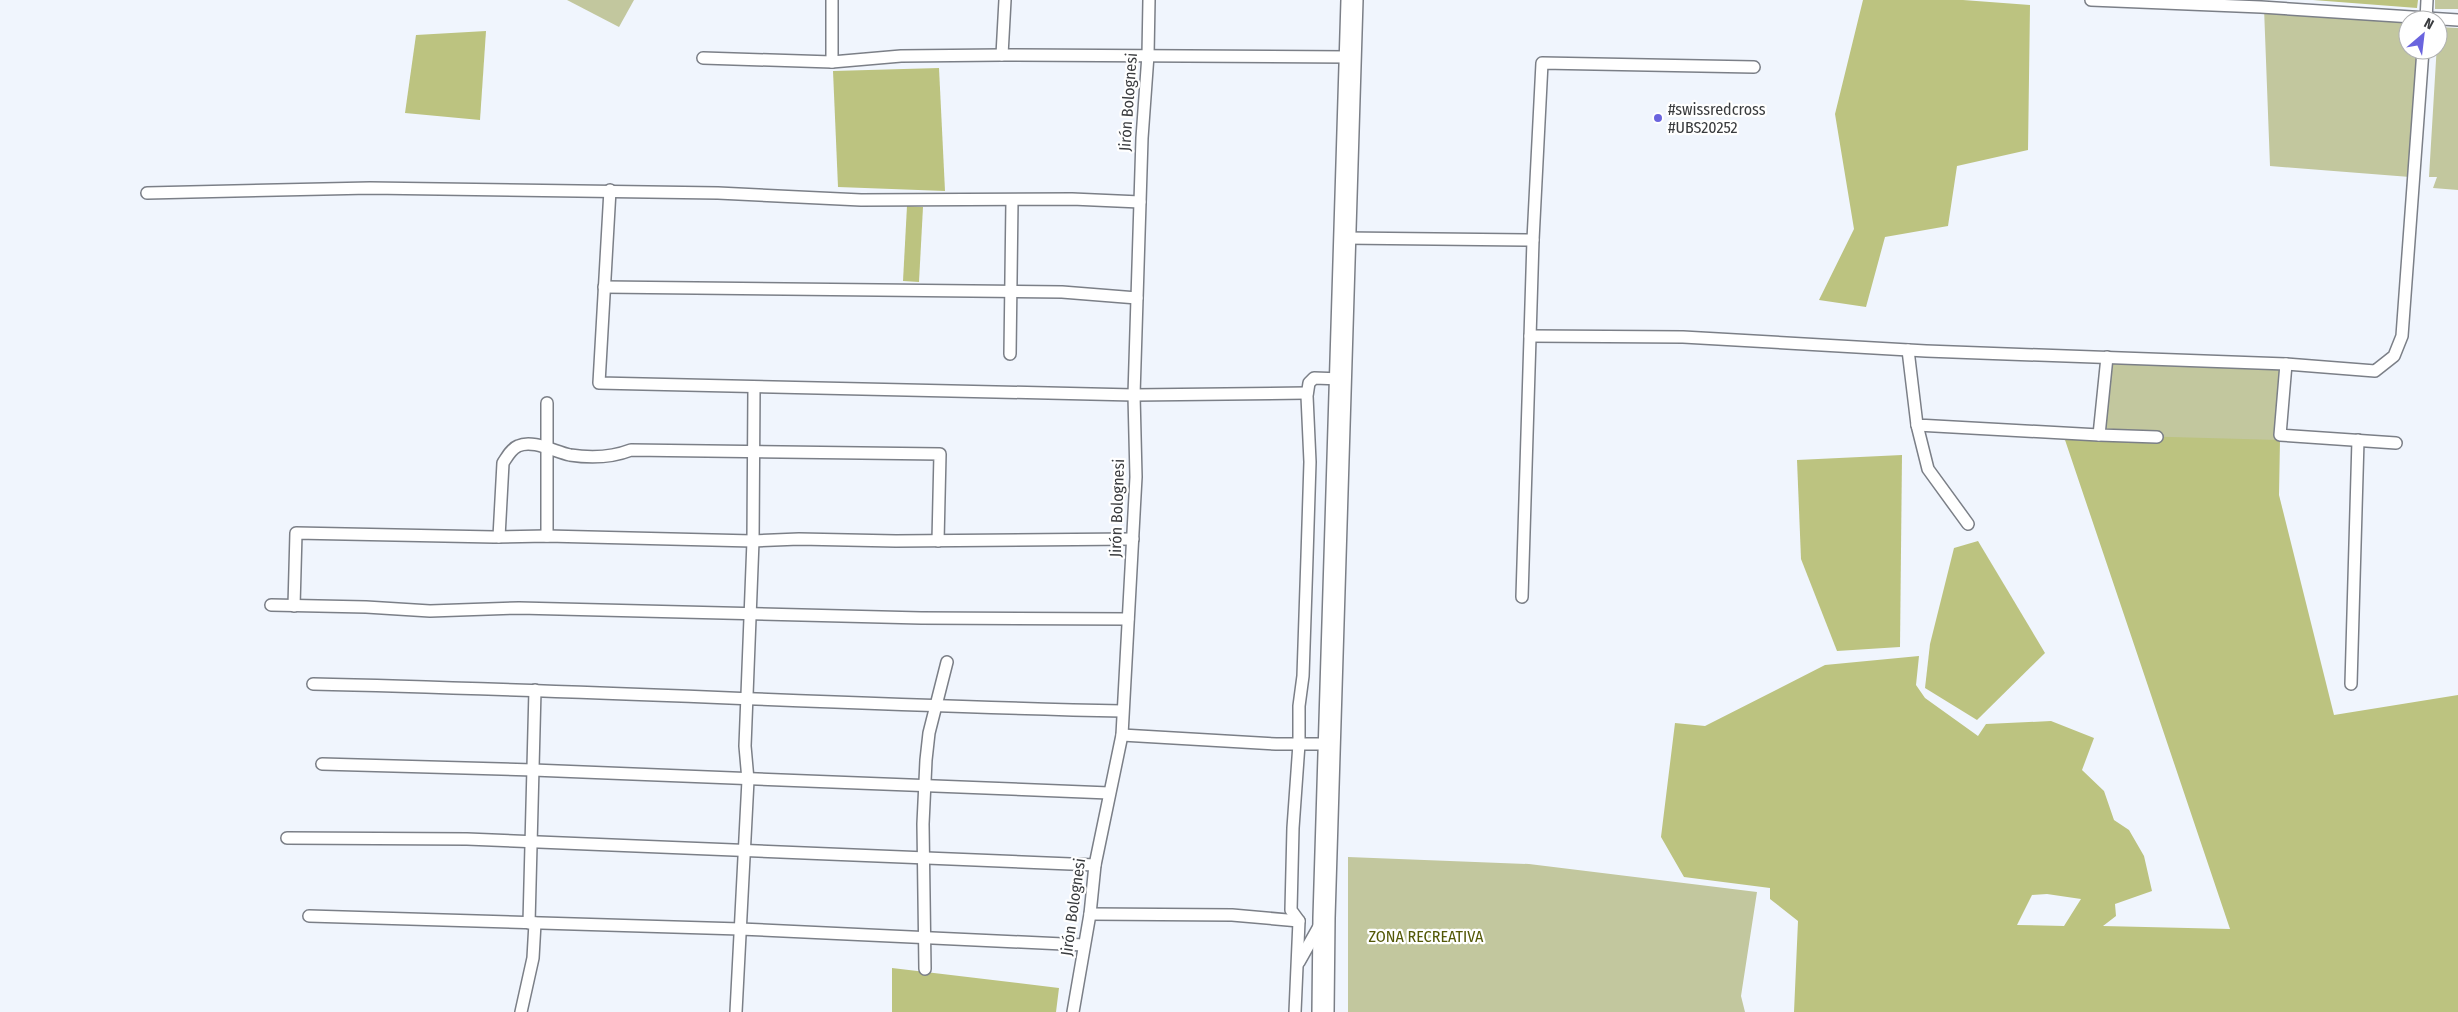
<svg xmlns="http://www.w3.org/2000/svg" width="2458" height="1012" viewBox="0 0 2458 1012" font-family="'Fira Sans Condensed',sans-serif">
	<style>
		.green { fill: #c2c79e }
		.forest { fill: #bcc380; fill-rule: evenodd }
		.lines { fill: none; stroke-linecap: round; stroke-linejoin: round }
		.street-casing { stroke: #7b7f87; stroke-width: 14 }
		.highway-casing { stroke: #7b7f87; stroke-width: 24 }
		.street { stroke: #fff; stroke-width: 11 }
		.highway { stroke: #fff; stroke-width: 21 }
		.poi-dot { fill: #6a64de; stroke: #fff; stroke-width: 2 }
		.labels { text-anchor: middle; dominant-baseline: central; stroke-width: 4.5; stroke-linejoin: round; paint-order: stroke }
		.street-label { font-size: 16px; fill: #393b3e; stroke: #fff }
		.poi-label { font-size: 16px; fill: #393b3e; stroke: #fff; text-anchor: start }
		.park-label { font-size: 16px; fill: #535807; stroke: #fff }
	</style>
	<rect width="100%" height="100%" fill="#f0f5fd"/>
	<g class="green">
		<path d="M567 0H634L619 27Z"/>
		<rect x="2435" y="0" width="23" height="9"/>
		<path d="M2264 8 2408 20V50H2421L2410 177 2270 166Z"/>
		<path d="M2438 27 2458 28V190L2433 188 2437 177H2429Z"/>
		<path d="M2107 360 2282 364 2280 440 2159 527 2176 438 2099 435Z"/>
		<path d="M1348 857 1529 864 1757 892 1741 996 1745 1012H1348Z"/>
	</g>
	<g class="forest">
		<path d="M1863 0H1963L2030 5 2028 150 1957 166 1948 226 1885 237 1866 307 1819 300 1854 229 1835 114Z"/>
		<path d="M2313 0H2418L2417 8Z"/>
		<path d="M486 31 480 120 405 113 416 35Z"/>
		<path d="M939 68 945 191 838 187 833 71Z"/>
		<path d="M907 206 923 207 919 282 903 281Z"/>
		<path d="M2063 434 2280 440 2279 495 2334 715 2458 695V1012H1794L1798 921 1770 899V888L1684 877 1661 837 1675 723 1705 726 1825 665 1919 656 1916 685 1925 698 1978 736 1986 724 2051 721 2094 738 2082 770 2104 791 2114 820 2129 830 2144 856 2152 891 2115 904 2116 916 2103 926 2230 929ZM2047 894 2081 899 2064 926 2017 925 2032 895Z"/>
		<path d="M1902 455 1900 647 1837 651 1801 559 1797 460Z"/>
		<path d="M1978 541 2045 653 1977 720 1925 688 1930 644 1954 548Z"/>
		<path d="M892 968 1059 988 1056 1012H892Z"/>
	</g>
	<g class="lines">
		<g class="street-casing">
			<g id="street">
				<path d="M2091 0 2261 7 2458 20"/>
				<path d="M2426 20 2427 0"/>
				<path d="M1002 55 1005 0"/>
				<path d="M703 58 832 62 901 56 1002 55 1350 57"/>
				<path d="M832 62V0"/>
				<path d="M610 190 599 383 1134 395 1307 393"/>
				<path d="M147 193 370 188 718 193 861 200 1072 199 1140 202"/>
				<path d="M1344 238 1533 240"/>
				<path d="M604 287 1062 292 1137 298"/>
				<path d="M1530 336 1683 337 1926 351 2286 364 2375 371 2394 356 2402 336 2423 50"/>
				<path d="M1908 350 1917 425 2099 435"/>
				<path d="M1010 354 1012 201"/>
				<path d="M2107 357 2099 435 2157 437"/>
				<path d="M2286 364 2280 435 2396 443"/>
				<path d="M547 403V536"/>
				<path d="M1917 425 1928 469 1968 524"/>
				<path d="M499 537 503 463C507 457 511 449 518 446 533 439 555 452 570 455 590 458 613 457 631 450L940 454 938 541"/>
				<path d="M1522 597 1533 240 1542 63 1754 67"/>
				<path d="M271 605 366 607 430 611 519 608 921 618 1128 619"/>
				<path d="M294 606 296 533 494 537 547 536 753 541 799 539 896 541 1133 539"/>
				<path d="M313 684C583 690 852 705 1122 711"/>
				<path d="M2351 684 2358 440"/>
				<path d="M1122 735 1276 744H1331"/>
				<path d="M322 764 533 770 1109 793"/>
				<path d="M287 838 467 839 1095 865"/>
				<path d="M1090 914 1232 915 1299 921"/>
				<path d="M309 916 740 929 1084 945"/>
				<path d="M529 923 535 690"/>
				<path d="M1299 962 1321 923"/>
				<path d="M925 969 923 824 926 760 929 733 947 662"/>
				<path d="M521 1012 533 958 535 923"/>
				<path d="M736 1012 748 780 745 746 753 541 754 388"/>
				<path d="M1073 1012 1090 914 1095 865 1122 735 1136 477 1134 395 1142 138 1148 55 1149 0"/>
				<path d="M1295 1012 1299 921 1291 910 1293 828 1299 744V706L1303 676 1307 557 1310 462 1307 396 1309 383 1314 378 1342 379"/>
			</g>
		</g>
		<g class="highway-casing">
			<path id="highway" d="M1323 1012 1324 918 1352 0"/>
		</g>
		<use href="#street" class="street"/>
		<use href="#highway" class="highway"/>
	</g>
	<circle class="poi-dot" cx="1658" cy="118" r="5"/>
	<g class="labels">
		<g class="street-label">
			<text transform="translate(1128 102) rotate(-86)">Jirón Bolognesi</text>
			<text transform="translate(1117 508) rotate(-88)">Jirón Bolognesi</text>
			<text transform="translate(1073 907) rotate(-82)">Jirón Bolognesi</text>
		</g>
		<g class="poi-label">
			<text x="1668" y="109">#swissredcross<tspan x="1668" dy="18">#UBS20252</tspan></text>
		</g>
		<g class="park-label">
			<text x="1426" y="936">ZONA RECREATIVA</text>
		</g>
	</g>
	<g transform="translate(2423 35) rotate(28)"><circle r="24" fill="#ffffff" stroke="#b0b1b2"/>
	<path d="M0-4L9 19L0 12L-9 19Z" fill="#6a64de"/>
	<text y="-8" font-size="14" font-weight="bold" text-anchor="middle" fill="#393b3e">N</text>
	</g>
</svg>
